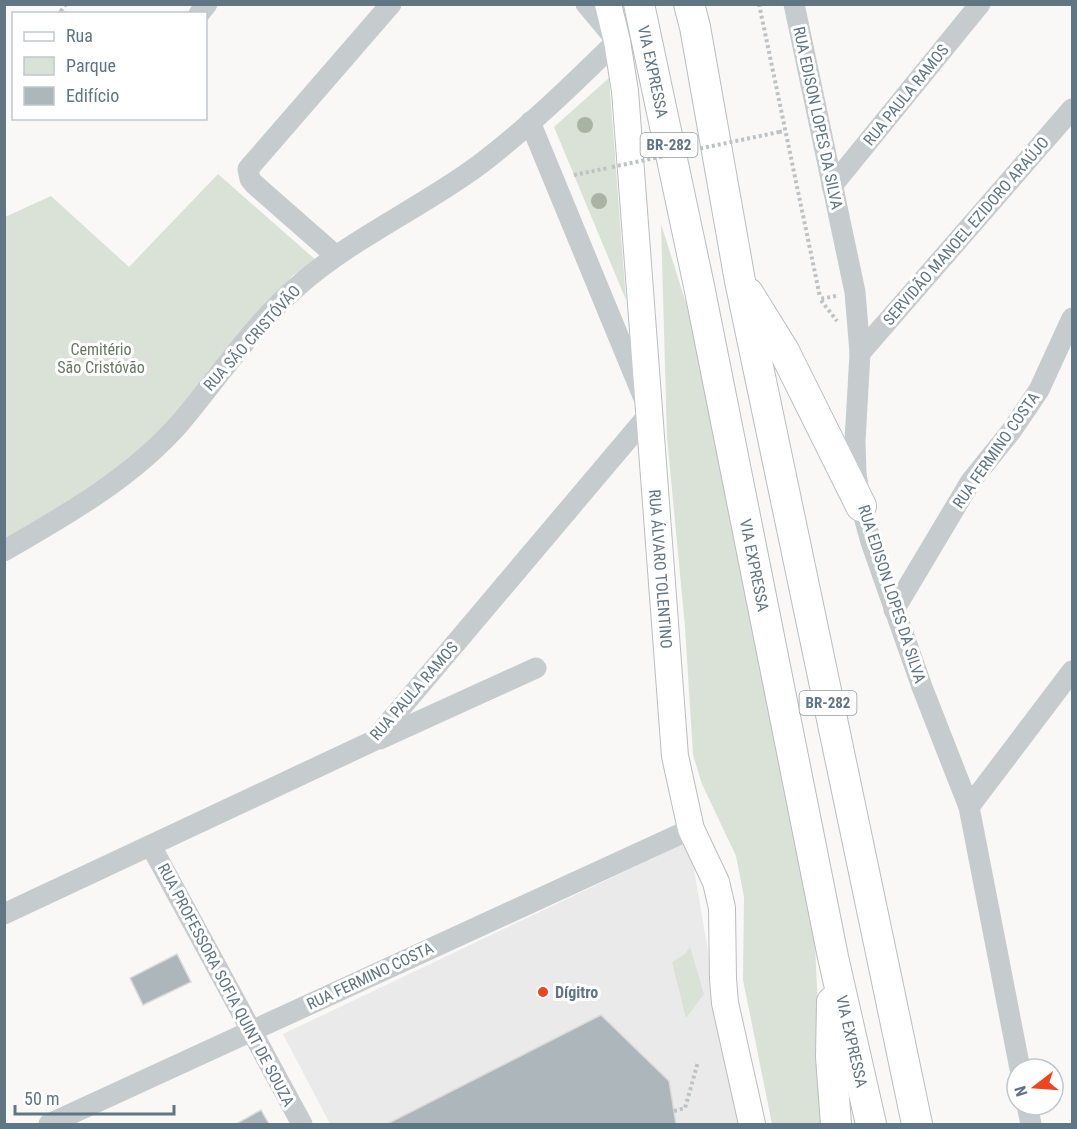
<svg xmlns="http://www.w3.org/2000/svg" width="1077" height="1129" viewBox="0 0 1077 1129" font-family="'Roboto Condensed',sans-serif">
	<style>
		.built { fill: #e9eae9 }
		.green { fill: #dae1d6 }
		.building { fill: #acb6bb; stroke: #dadad8; stroke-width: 1.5 }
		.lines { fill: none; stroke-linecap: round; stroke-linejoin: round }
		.major-casing { stroke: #b9bec1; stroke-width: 28 }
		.highway-casing { stroke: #babec1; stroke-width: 32 }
		.path { stroke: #bfc2c4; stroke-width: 4; stroke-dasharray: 3 3; stroke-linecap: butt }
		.minor { stroke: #c6cbce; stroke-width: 21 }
		.major { stroke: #fff; stroke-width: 26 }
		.highway { stroke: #fff; stroke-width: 30 }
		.path-bridge { stroke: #bfc2c4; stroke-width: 4; stroke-dasharray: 3 3; stroke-linecap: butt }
		.tree { fill: #a9b3a4 }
		.poi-dot { fill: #ee4520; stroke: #fff; stroke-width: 2 }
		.labels { text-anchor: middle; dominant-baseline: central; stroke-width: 6; stroke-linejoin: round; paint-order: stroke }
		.shield { fill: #fff; stroke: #909fa8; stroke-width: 1.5 }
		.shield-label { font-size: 15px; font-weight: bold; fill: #617683 }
		.street-label { font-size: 16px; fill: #617683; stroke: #fff }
		.park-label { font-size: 16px; fill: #677a61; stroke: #fff }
		.poi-label { font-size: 16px; font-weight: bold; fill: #617683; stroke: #fff; text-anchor: start }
	</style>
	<rect width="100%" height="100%" fill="#f9f8f6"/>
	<path class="built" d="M689 841 738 1124H330L283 1034Z"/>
	<g class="green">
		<path d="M609 78 626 300 554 127Z"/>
		<path d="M218 174 317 261 292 276 167 431 115 471 5 541V217L51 196 129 267Z"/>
		<path d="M661 224 686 303 733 503 814 921 823 1124H772L743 980 744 897 736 856 702 784 693 755 685 627 667 437Z"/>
		<path d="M690 947 704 994 686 1018 672 962 685 954Z"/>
	</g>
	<g class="building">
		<path d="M177 954 191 982 143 1005 130 978Z"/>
		<path d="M601 1015 669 1081 676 1124H387Z"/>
		<path d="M261 1110 269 1124H236Z"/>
	</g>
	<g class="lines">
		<g class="major-casing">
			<g id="major">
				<path id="s1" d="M608 4 617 41 625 91 675 756 691 829 716 882 722 908 723 979 725 1003 752 1124"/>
			</g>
		</g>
		<g class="highway-casing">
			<g id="highway">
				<path id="s2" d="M639 4 699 286 833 957 871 1124"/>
				<path d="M689 4 695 27 740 281 917 1124"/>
				<path d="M748 293 784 351 861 506"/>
				<path d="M832 1002 831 1057 836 1124"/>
			</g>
		</g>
		<g class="path">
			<path d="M66 4 61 11 67 14"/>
			<path d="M759 4 820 297"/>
			<path d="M779 132 785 131"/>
			<path d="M574 175 608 168"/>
			<path d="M836 296 820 299 837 321"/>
			<path d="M674 1111 685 1108 698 1062"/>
		</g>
		<g class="minor">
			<path d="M794 4 855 292 860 353 855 441 856 473 861 506 871 542 922 687 969 807 1020 1069"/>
			<path d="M199 14 207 4"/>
			<path d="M832 186 980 4"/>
			<path d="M336 256 254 184 250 179 248 169 391 4"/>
			<path d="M860 353 1072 109"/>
			<path d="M4 551C66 515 132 478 180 423 219 377 252 326 298 286 352 238 421 208 479 165 528 128 573 84 617 41L586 4"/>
			<path d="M894 610 971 481 1012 430 1039 390 1072 318"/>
			<path d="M380 739 536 668"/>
			<path d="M969 807 1072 671"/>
			<path d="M151 846 302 1124"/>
			<path d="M4 914 373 741 650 413 530 122"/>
			<path d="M1027 1105 1031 1124"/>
			<path d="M49 1124 691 829"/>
		</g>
		<use href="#major" class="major"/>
		<use href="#highway" class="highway"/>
		<path class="path-bridge" d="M612 167 779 132"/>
	</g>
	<g class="tree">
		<circle cx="585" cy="125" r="8"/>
		<circle cx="599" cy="201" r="8"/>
	</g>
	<circle class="poi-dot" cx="543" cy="992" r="6"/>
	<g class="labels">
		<g class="shield">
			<rect x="640.5" y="133" width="57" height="24" rx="4.5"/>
			<rect x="799.5" y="691" width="57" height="24" rx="4.5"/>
		</g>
		<g class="shield-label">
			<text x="669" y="145">BR-282</text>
			<text x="828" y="703">BR-282</text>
		</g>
		<g class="street-label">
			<text stroke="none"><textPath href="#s2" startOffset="69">VIA EXPRESSA</textPath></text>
			<text transform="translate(906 95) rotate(-51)">RUA PAULA RAMOS</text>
			<text transform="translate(818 118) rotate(78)">RUA EDISON LOPES DA SILVA</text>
			<text transform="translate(966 231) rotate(-49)">SERVIDÃO MANOEL EZIDORO ARAÚJO</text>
			<text transform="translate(252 338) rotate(-48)">RUA SÃO CRISTÓVÃO</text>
			<text transform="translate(996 450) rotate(-55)">RUA FERMINO COSTA</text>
			<text stroke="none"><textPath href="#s2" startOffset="573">VIA EXPRESSA</textPath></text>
			<text stroke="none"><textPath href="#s1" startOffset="568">RUA ÁLVARO TOLENTINO</textPath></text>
			<text transform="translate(892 594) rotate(72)">RUA EDISON LOPES DA SILVA</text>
			<text transform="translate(414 691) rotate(-49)">RUA PAULA RAMOS</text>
			<text transform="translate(370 976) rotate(-25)">RUA FERMINO COSTA</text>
			<text transform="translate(226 985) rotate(62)">RUA PROFESSORA SOFIA QUINT DE SOUZA</text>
			<text stroke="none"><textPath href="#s2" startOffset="1059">VIA EXPRESSA</textPath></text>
		</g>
		<g class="park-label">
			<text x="101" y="349">Cemitério<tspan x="101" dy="18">São Cristóvão</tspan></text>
		</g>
		<g class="poi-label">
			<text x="555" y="992">Dígitro</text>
		</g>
	</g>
	<rect width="1077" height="1129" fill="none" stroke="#617683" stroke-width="12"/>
	<rect x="12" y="12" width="195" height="108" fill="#ffffff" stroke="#c0c8cd" stroke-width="1.5"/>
	<rect x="24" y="32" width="30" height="9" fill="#ffffff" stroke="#c0c8cd" stroke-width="1.5"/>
	<text x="66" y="42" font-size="18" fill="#617683">Rua</text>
	<rect x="24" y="57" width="30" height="18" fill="#dae1d6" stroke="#c0c8cd" stroke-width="1.5"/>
	<text x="66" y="72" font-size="18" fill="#617683">Parque</text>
	<rect x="24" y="87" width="30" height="18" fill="#acb6bb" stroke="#c0c8cd" stroke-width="1.5"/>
	<text x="66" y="102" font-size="18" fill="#617683">Edifício</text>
	<g transform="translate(1035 1087) rotate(253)"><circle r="28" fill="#ffffff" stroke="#c0c8cd" stroke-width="1.5"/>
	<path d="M0-4.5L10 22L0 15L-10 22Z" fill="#ee4520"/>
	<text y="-9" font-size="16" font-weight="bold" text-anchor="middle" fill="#617683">N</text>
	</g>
	<path d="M15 1105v9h159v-9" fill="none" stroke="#617683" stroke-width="3"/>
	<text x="24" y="1105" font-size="18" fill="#617683" stroke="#ffffff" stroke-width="4.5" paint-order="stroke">50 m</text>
</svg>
